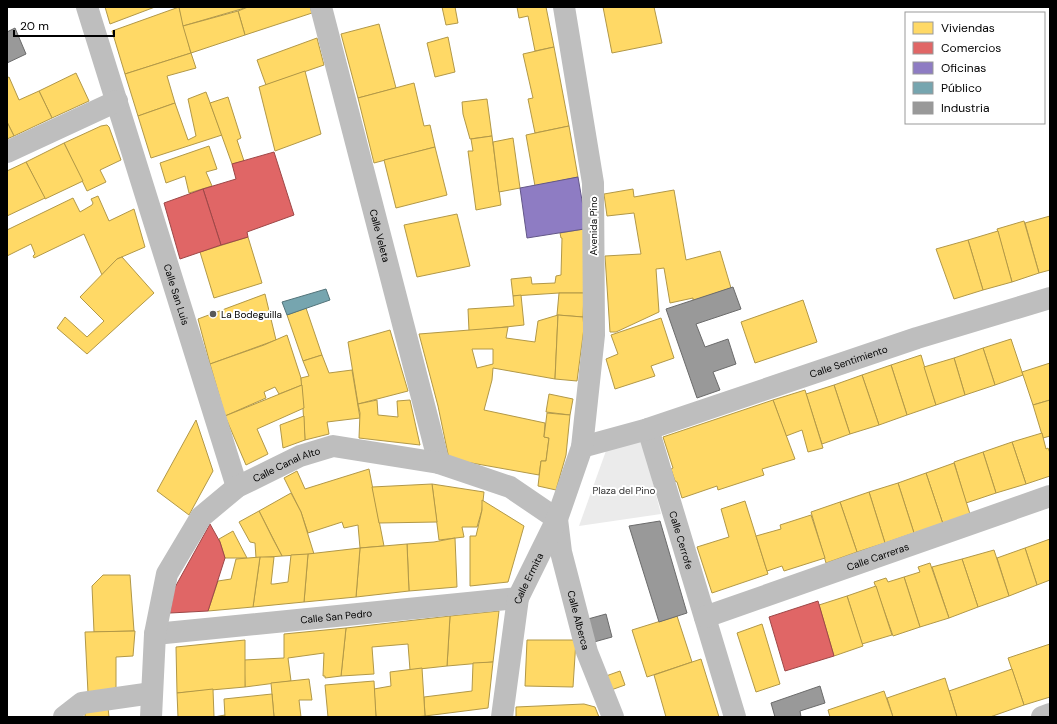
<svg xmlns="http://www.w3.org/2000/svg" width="1057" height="724" viewBox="0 0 1057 724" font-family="'DM Sans',sans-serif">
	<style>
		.green { fill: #ebebeb }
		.homes { fill: #ffd966; stroke: #b29847; fill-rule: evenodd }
		.shops { fill: #e06666; stroke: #9d4747 }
		.offices { fill: #8e7cc3; stroke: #635788 }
		.public { fill: #76a5af; stroke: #53747a }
		.industry { fill: #999; stroke: #6b6b6b }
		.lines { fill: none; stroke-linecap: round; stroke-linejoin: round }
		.minor { stroke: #bebebe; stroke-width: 22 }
		.poi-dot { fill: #595959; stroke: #fff; stroke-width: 1.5 }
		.labels { text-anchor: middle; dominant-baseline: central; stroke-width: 4; stroke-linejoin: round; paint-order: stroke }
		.street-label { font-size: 10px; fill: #000; stroke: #fff }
		.poi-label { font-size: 10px; fill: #000; stroke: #fff; text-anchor: start }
		.park-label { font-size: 10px; fill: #313131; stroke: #fff }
	</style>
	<rect width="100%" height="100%" fill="#fff"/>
	<path class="green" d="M642 440 661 514 579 526 607 448Z"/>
	<g class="homes">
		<path d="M105 7H155L110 24Z"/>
		<path d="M179 7 191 53 125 74 112 31Z"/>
		<path d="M179 7H248L183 26Z"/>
		<path d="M248 7H310L312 13 245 35 238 11Z"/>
		<path d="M442 7H455L458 23 446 25Z"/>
		<path d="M517 7H546L554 47 535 51 528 16 519 18Z"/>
		<path d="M603 7H654L662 43 612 53Z"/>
		<path d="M238 11 245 35 191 53 183 26Z"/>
		<path d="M379 24 396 88 358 98 341 34Z"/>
		<path d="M448 37 455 72 435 77 427 43Z"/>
		<path d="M317 38 324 65 266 85 257 60Z"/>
		<path d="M554 47 569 126 535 133 528 99 533 98 523 54Z"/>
		<path d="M191 53 196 68 167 76 175 103 138 116 125 74Z"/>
		<path d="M305 71 321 134 275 151 259 87Z"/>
		<path d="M76 73 89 101 52 118 39 91Z"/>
		<path d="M9 77 19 100 39 91 52 118 14 136 7 122V78Z"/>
		<path d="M414 83 424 126 430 125 435 147 374 163 358 98Z"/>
		<path d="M206 92 222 135 151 158 138 116 175 103 188 140 196 136 188 99Z"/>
		<path d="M228 97 241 138 237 140 244 161 232 164 210 103Z"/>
		<path d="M487 99 492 136 470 139 463 114 462 102Z"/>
		<path d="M7 122 14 136 7 139Z"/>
		<path d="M107 125 109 127 121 160 100 170 106 182 87 191 64 143 101 126Z"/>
		<path d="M569 126 578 177 535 186 526 135Z"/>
		<path d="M492 136 501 205 476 210 468 151H473L471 139Z"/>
		<path d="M513 138 520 188 499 192 493 142Z"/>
		<path d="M64 143 83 181 45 199 26 162Z"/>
		<path d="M209 146 217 169 206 172 212 186 189 193 185 176 166 183 160 163Z"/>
		<path d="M435 147 447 195 396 208 384 160Z"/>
		<path d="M26 162 45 198 7 216V171Z"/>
		<path d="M633 189 634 197 674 190 686 260 720 251 731 288 693 301V298L670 303 664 268 656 269 659 312 616 332H610L605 256 641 254 634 213 607 216 604 194Z"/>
		<path d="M98 196 109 221 134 209 145 247 117 259 102 275 84 234 34 258 33 256 35 254 31 244 7 256V230L73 198 80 212 92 205 93 203 91 199Z"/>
		<path d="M457 214 470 266 417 277 404 225Z"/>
		<path d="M1050 216V270L1039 273 1025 223Z"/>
		<path d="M1024 221 1039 273 1012 282 997 229Z"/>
		<path d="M584 229V293H559L513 296 511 279 531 277 532 284 555 283 556 276 561 275 562 238H561L560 233Z"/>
		<path d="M998 231 1012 282 983 290 968 240Z"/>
		<path d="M248 237 262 283 214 298 200 252Z"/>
		<path d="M968 240 983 290 954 299 936 249Z"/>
		<path d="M122 257 154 293 87 354 57 328 65 317 87 337 104 321 80 297 117 259Z"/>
		<path d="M559 293H584L583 317 557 315Z"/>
		<path d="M265 294 276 340 210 364 198 319Z"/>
		<path d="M521 295 524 325 469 331 468 309 514 306 513 296Z"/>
		<path d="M803 300 817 342 755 363 741 322Z"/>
		<path d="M306 308 322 355 303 361 287 315Z"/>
		<path d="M558 315 555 379 493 368 492 380 484 410 545 423 544 437 549 438 546 461H541L539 475 449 459 438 406 419 334 508 327 506 338 535 342 538 321ZM472 349H493V364L477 368Z"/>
		<path d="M558 315 583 317 584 328 577 381 555 379Z"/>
		<path d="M661 318 674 358 651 366 655 376 615 389 606 359 618 354 611 335Z"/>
		<path d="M390 330 408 391 358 404 348 342Z"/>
		<path d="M287 335 301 378 302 385 279 394 275 387 264 392 266 398 225 416 210 364 264 345Z"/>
		<path d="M1011 339 1023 375 995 385 983 348Z"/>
		<path d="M983 348 995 385 965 395 954 358Z"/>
		<path d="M322 355 329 373 352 370 360 418 327 422 329 434 305 440 301 378 309 376 303 361Z"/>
		<path d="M921 355 936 405 907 415 891 365Z"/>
		<path d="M954 358 965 395 936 405 924 367Z"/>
		<path d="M1050 363V400L1033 405 1022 372Z"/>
		<path d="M891 365 907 415 879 425 862 375Z"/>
		<path d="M862 375 879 425 850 434 834 385Z"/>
		<path d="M302 385 304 408 257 429 268 454 246 465 225 416Z"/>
		<path d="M834 385 850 434 822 444 806 394Z"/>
		<path d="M805 390 823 448 808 452 802 430 786 436 773 400Z"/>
		<path d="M549 394 573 399 570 415 546 412Z"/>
		<path d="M377 400 378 415 398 417 397 401 410 400 420 445 359 438 360 413 358 404Z"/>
		<path d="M773 400 795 459 762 469 764 475 718 490 717 486 682 498 677 482 675 481 671 469 673 468 663 437Z"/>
		<path d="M1050 400V436L1043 438 1033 405Z"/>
		<path d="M547 413 570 415 566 455 556 490 538 486 541 461H546L549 438 544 437Z"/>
		<path d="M304 416 305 440 283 448 280 425Z"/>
		<path d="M196 420 213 471 189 515 157 491Z"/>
		<path d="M1042 433 1046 449 1048 448 1050 453V476L1026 484 1012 442Z"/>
		<path d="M1012 442 1026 484 996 493 983 452Z"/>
		<path d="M983 452 996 493 966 503 954 462Z"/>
		<path d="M954 463 970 514 943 524 926 473Z"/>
		<path d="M369 469 384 546 360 548 358 525 344 528 342 522 308 533 301 512 284 478 297 471 305 489Z"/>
		<path d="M926 473 943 524 914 533 898 483Z"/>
		<path d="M898 483 914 533 885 543 869 492Z"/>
		<path d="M432 484 484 492 482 510 477 527H462L464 537 439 540Z"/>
		<path d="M432 484 437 522 379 523 372 487Z"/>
		<path d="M869 492 885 543 857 552 840 502Z"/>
		<path d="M291 493 301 512 314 554 282 556 259 511Z"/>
		<path d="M482 500 524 526 508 582 470 586V536H476L482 510Z"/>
		<path d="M745 501 768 574 712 593 697 547 729 537 721 509Z"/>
		<path d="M840 502 857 552 826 563 811 512Z"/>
		<path d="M259 511 273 539 282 556 256 558 255 543 250 542 239 522Z"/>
		<path d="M811 515 825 558 784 571 782 566 767 571 756 536 781 529 780 525Z"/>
		<path d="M233 531 235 535 247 558H225L219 539Z"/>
		<path d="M455 538 457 587 409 591 407 544 434 542Z"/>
		<path d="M1050 539V580L1037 585 1025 548Z"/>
		<path d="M407 544 409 591 356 597 360 548Z"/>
		<path d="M360 548 356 597 304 602 308 554Z"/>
		<path d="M1025 548 1037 585 1009 596 997 558Z"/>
		<path d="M994 550 1009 596 978 607 962 559Z"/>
		<path d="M308 554 304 602 253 607 260 557H274L271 584H274L288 582 291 555Z"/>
		<path d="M260 557 253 607 208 611 218 581 231 579 236 559Z"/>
		<path d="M962 559 978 607 949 618 932 567Z"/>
		<path d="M930 563 949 618 920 627 904 577 920 572 918 567Z"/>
		<path d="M103 575H130L134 631 94 632 92 586Z"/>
		<path d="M904 577 920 627 893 636 874 582 886 578 888 582Z"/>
		<path d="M876 586 892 635 862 644 847 596Z"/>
		<path d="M847 596 863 646 834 656 819 605Z"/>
		<path d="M499 611 493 662 447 666 450 616Z"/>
		<path d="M450 616 447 666 410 670 408 644 372 647 374 674 341 676 346 628Z"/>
		<path d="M677 616 692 662 647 677 632 630Z"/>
		<path d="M762 624 780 684 756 692 737 633Z"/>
		<path d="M346 628 341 676 325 678V676H323L324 653 288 658 291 681 245 687 244 660 284 658V634Z"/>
		<path d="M135 631 133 656 116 657V688L88 693 85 632Z"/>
		<path d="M245 640V687L177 693 176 647Z"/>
		<path d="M527 640H576L573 687 525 686Z"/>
		<path d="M1050 644V697L1024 705 1008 658Z"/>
		<path d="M701 659 719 717H666L654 675Z"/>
		<path d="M493 662 488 708 425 716 424 697 472 691 473 663Z"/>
		<path d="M422 668 425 716 415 717H376L374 689 391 686 390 672Z"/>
		<path d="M1012 669 1024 705 990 717H957L949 691Z"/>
		<path d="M620 671 625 685 611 690 606 676Z"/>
		<path d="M945 678 957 717H893L887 698Z"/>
		<path d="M309 679 312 700H299L301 717H274L271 683Z"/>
		<path d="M374 681 376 717H328L325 685Z"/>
		<path d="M213 689 214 717 225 715V717H178L177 693Z"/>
		<path d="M884 691 893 717H830L828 710Z"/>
		<path d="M272 694 274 717H225L224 699Z"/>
		<path d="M584 704 595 707 599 717H516V707Z"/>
		<path d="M108 707 109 717H85V712Z"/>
	</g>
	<g class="shops">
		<path d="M274 152 294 215 247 232 248 237 221 245 203 189 236 179 232 164Z"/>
		<path d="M203 189 221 245 180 259 164 203Z"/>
		<path d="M210 524 220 542 225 558 208 611 170 613 174 589Z"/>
		<path d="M818 601 834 656 785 671 769 617Z"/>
	</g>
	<path class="offices" d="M578 177 584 212V229L527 238 520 188Z"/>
	<path class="public" d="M326 289 330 300 287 315 282 302Z"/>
	<g class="industry">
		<path d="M15 28 26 54 7 63V32Z"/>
		<path d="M733 287 741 309 696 324 705 347 728 339 736 364 713 372 720 390 697 398 666 309Z"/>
		<path d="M660 521 687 613 659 622 629 526Z"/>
		<path d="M606 614 612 637 594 642 588 619Z"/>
		<path d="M820 686 825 703 800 711 801 717H775L771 703Z"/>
	</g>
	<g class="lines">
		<g class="minor">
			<path id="s1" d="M87 7 237 487"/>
			<path id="s2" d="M321 7 439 463"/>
			<path d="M7 152 117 101"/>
			<path id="s3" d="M648 429 735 717"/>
			<path id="s4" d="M582 447 648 429 917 338 1050 298"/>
			<path id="s5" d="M705 617 1050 496"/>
			<path id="s6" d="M155 634 518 598"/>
			<path d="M64 717 82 703 152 693"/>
			<path id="s7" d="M151 717 155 634 167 574 201 517 237 487 300 456 333 446 439 463 510 487 557 519 561 552 587 652 613 717"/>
			<path id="s8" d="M502 717 518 598 557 519 582 447 594 335 593 183 564 7"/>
			<path d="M1042 717 1050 714"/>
		</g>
	</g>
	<circle class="poi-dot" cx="213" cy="314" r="4"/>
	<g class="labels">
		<g class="street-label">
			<text transform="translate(593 226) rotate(-90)">Avenida Pino</text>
			<text stroke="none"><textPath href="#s2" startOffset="236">Calle Veleta</textPath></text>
			<text stroke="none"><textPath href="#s1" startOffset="301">Calle San Luis</textPath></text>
			<text stroke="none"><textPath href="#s4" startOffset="280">Calle Sentimiento</textPath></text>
			<text stroke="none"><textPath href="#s7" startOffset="312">Calle Canal Alto</textPath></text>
			<text stroke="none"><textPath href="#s3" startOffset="116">Calle Cerrofe</textPath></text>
			<text stroke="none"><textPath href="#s5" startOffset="183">Calle Carreras</textPath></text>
			<text stroke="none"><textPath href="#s8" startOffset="142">Calle Ermita</textPath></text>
			<text stroke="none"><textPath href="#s6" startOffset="182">Calle San Pedro</textPath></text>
			<text stroke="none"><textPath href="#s7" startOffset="705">Calle Alberca</textPath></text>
		</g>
		<g class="poi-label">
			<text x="221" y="314">La Bodeguilla</text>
		</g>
		<g class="park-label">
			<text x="624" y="490">Plaza del Pino</text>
		</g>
	</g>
	<rect width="1057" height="724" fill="none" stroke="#000000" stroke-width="16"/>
	<rect x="905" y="12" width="140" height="112" fill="#ffffff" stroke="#999999"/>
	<rect x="913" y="22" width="20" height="12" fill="#ffd966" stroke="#999999"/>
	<text x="941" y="32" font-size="12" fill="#000000">Viviendas</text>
	<rect x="913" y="42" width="20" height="12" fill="#e06666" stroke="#999999"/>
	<text x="941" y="52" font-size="12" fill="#000000">Comercios</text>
	<rect x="913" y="62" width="20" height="12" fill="#8e7cc3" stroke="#999999"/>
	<text x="941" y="72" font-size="12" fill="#000000">Oficinas</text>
	<rect x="913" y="82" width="20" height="12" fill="#76a5af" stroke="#999999"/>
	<text x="941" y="92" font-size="12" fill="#000000">Público</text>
	<rect x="913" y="102" width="20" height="12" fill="#999999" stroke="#999999"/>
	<text x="941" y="112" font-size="12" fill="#000000">Industria</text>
	<path d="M14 30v6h100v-6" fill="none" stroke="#000000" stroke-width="2"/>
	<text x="20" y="30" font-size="12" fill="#000000" stroke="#ffffff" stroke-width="3" paint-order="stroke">20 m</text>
</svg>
